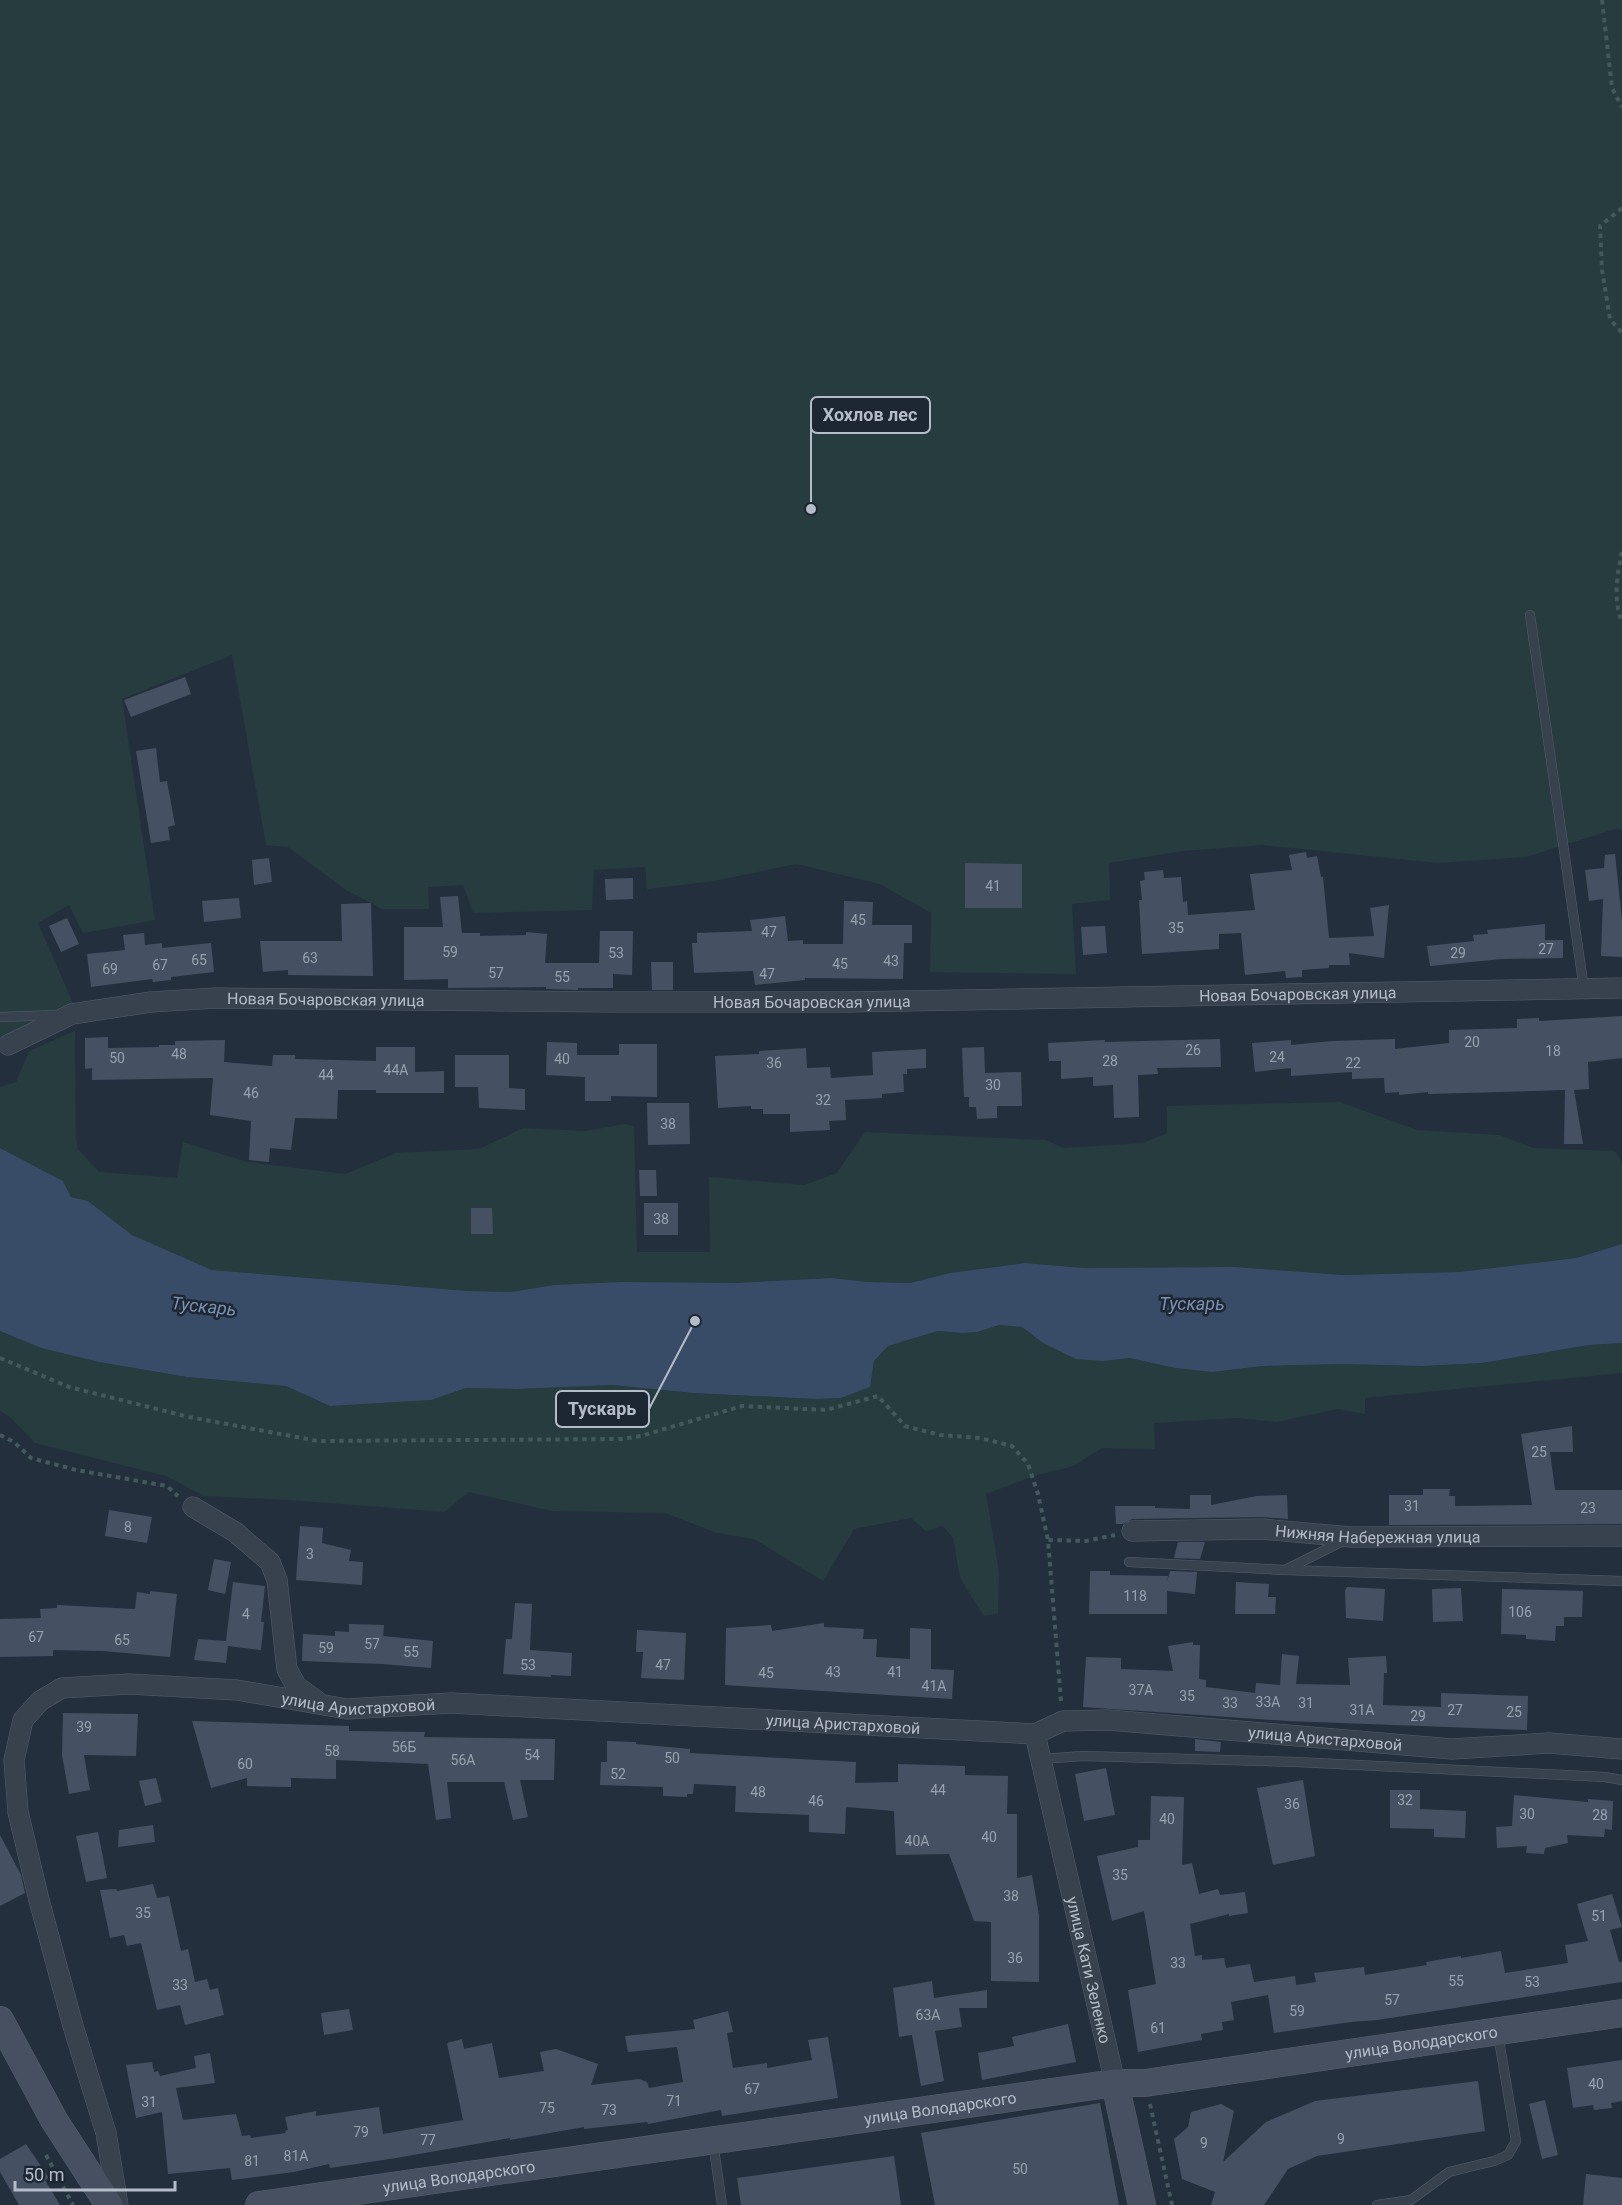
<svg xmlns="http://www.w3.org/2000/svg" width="1622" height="2205" viewBox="0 0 1622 2205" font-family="Roboto,sans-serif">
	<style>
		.green { fill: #263c3f }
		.water { fill: #394c67 }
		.building { fill: #455162 }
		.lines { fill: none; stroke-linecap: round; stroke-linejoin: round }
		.lane-casing { stroke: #565f6c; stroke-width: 10 }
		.street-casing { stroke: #565f6c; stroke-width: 21 }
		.secondary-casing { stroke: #565f6c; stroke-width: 28 }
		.path { stroke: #44595c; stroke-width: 4; stroke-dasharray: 4.5 4.5; stroke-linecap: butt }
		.lane { stroke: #38414e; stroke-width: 9 }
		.street { stroke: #38414e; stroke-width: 20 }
		.secondary { stroke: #465061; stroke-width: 27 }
		.labels { text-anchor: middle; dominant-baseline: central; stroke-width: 5; stroke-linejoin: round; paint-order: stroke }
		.number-label { font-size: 14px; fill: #98a1af }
		.street-label { font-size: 16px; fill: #b4bcc9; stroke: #1d2633 }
		.water-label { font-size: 18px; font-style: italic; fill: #7c92b1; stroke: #1d2633 }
		.leader { fill: none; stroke: #b4bcc9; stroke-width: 2 }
		.callout-dot { fill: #b4bcc9; stroke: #1d2633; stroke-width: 2 }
		.callout { fill: #1d2633; stroke: #b4bcc9; stroke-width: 2 }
		.callout-label { font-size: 18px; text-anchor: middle; font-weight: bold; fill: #b4bcc9 }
	</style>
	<rect width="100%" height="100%" fill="#242f3e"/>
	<g class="green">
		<path d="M0 0H1622V830L1615 829 1526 857 1437 863 1263 845 1183 851 1109 863 1110 900 1072 904 1076 974 930 972 931 913 880 884 796 864 714 881 647 889 645 867 594 870 592 910 473 913 463 885 428 887 429 909H382L346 890 288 847 266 845 232 655 122 699 155 920 83 933 69 905 38 923 73 1003 0 1046Z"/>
		<path d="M75 1031 76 1136 78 1149 99 1172 177 1178 183 1142 247 1162 345 1174 396 1153 479 1149 523 1128 585 1131 625 1124 634 1126 637 1252H710L709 1177 804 1185 837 1173 865 1132 1046 1140 1063 1148 1143 1143 1167 1133V1106L1340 1102 1417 1130 1499 1135 1533 1148 1615 1151 1622 1163V1244L1576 1258 1459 1272 1344 1275 1236 1267 1084 1268 1025 1263 950 1273 910 1283 868 1282 832 1278 734 1283 554 1285 511 1292 468 1291 212 1270 132 1235 88 1201 71 1197 63 1181 0 1148V1087L16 1082 29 1051Z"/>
		<path d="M998 1325 1022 1327 1043 1343 1104 1361 1129 1358 1175 1368 1212 1372 1263 1366 1342 1364 1423 1366 1482 1363 1589 1345 1622 1343V1373L1365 1398V1414L1338 1409 1276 1422 1237 1418 1154 1423 1155 1449 1102 1448 1074 1466 1037 1475 986 1494 999 1572 998 1613 984 1616 960 1578 953 1538 943 1526 926 1531 911 1518 854 1529 823 1581 754 1539 717 1533 665 1513 552 1511 469 1492 444 1512 289 1500 204 1496 166 1476 35 1443 10 1417 0 1411V1331L41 1348 99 1362 187 1377 286 1386 330 1406 431 1400 466 1388 517 1389 612 1385 693 1393 816 1399 841 1398 870 1387 874 1361 888 1346 938 1331 963 1333 977 1332Z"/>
	</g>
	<path class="water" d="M0 1148 63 1181 71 1197 88 1201 132 1235 212 1270 468 1291 511 1292 554 1285 622 1282 734 1283 832 1278 868 1282 910 1283 950 1273 1025 1263 1084 1268 1235 1267 1344 1275 1459 1272 1576 1258 1622 1244V1343L1589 1345 1482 1363 1423 1366 1342 1364 1263 1366 1212 1372 1175 1368 1129 1358 1104 1361 1076 1359 1043 1343 1022 1327 999 1325 977 1332 963 1333 938 1331 888 1346 874 1361 870 1387 841 1398 816 1399 693 1393 612 1385 517 1389 466 1388 431 1400 330 1406 286 1386 187 1377 99 1362 41 1348 0 1331Z"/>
	<g class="building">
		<path d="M185 677 191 694 131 717 124 700Z"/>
		<path d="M156 748 160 782 167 781 175 825 168 827 170 840 151 843 136 751Z"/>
		<path d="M1306 852 1307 858 1317 856 1321 877H1323L1329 938 1374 936 1370 908 1389 905 1384 958 1349 953 1350 965H1329V968L1302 970V977L1286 978 1285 971 1245 975 1241 933 1219 934V949L1142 954 1139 900H1142L1140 881 1145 880 1144 872 1163 870 1164 878 1181 877 1183 902 1187 901 1188 915 1255 910 1250 874 1292 870 1289 855Z"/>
		<path d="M1615 854 1622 920V957L1601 956 1603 899 1589 901 1585 870 1604 868 1605 855Z"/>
		<path d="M269 858 272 882 254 885 252 860Z"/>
		<path d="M965 863 1022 864V908H965Z"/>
		<path d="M633 878V899L606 900 605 879Z"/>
		<path d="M458 896 462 933H480V936L526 935V932L547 934 545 963H599L600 931H633L632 975 613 974V988H578V990L546 989V987L448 988V979L404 980V927H443L440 897Z"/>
		<path d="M239 898 241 918 204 922 202 901Z"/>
		<path d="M844 901 873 902 872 925H912V943H904L903 979 805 978V980L755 985 753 971 694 973 692 943H697V933L752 931 750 920 785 916 788 941 803 940V944H843Z"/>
		<path d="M371 903 373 976 288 975V970L263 972 260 941H342L341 904Z"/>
		<path d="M67 918 79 944 61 952 49 926Z"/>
		<path d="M1545 924V940H1563V958L1502 959 1430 966 1427 946 1474 941 1473 935 1488 934 1487 930Z"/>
		<path d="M1105 926 1107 953 1083 955 1081 927Z"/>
		<path d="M144 933 145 945 162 943V948L211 943 214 972 171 977V980L153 982 152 979 91 987 87 954 125 950 123 935Z"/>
		<path d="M651 962H673V990H652Z"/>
		<path d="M1622 1016V1058L1588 1062 1589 1089 1574 1090 1583 1144H1564L1565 1090 1428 1094V1092L1399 1095V1092L1385 1093 1384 1078 1352 1079V1072L1291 1076V1068L1255 1072 1252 1043 1291 1040V1045L1332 1041 1395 1039V1049L1449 1043V1030L1517 1028V1019L1539 1018V1021Z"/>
		<path d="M108 1037V1048L159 1047V1045H175V1041L225 1040 224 1062 272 1066 273 1055H295V1059L376 1061V1047H415V1072L444 1071V1093H376V1090H338L337 1119 295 1118 291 1150 270 1148 269 1162 249 1160 251 1121 210 1115 213 1078 92 1080V1068L85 1069V1038Z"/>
		<path d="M1220 1039 1221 1067 1157 1068 1158 1074 1138 1075 1139 1117 1114 1118 1113 1085 1093 1086V1077L1061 1079V1061H1049L1048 1043 1105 1040V1042Z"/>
		<path d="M547 1042 577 1043V1055H619V1044H657V1097L611 1096V1101H585V1077L546 1075Z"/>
		<path d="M984 1047 985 1073 1021 1072 1022 1106H997V1118L977 1119 976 1107H969V1097H964L962 1048Z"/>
		<path d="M806 1048 807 1068 830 1067 831 1078 873 1075 872 1052 926 1049V1068L907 1069V1074H903L904 1092 882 1094V1098L845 1100 846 1120 829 1121 830 1130 790 1132V1114H763V1109H751V1106L718 1108 715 1056 759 1054V1051Z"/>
		<path d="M455 1055H509V1088L525 1089V1110L479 1108 478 1087H455Z"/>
		<path d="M647 1103H689L690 1144 648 1145Z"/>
		<path d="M639 1170H656L657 1196H640Z"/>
		<rect x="644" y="1203" width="34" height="32"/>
		<path d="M471 1208H492L493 1234H471Z"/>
		<path d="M1572 1426 1573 1452H1550L1555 1490H1622V1524L1389 1525V1495H1423V1489H1450L1449 1496H1455V1506L1532 1505 1521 1434Z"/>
		<path d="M1190 1495H1211V1505L1257 1496 1287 1495 1288 1519 1262 1517 1132 1519 1123 1524H1116L1115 1506H1155V1508L1190 1509Z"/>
		<path d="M109 1510 152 1517 147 1543 105 1536Z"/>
		<path d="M300 1526 323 1528 322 1543 351 1550 349 1561 363 1562 362 1585 296 1580Z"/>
		<path d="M1178 1542H1205L1200 1559 1174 1558Z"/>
		<path d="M214 1559 231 1562 225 1594 208 1590Z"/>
		<path d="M1090 1571H1110V1575L1168 1576 1167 1582 1170 1571 1197 1572 1195 1594 1167 1591V1614H1089Z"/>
		<path d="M233 1582 265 1586 261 1622H264L261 1650 228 1646 226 1663 194 1660 198 1639 226 1641Z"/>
		<path d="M1236 1582 1269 1584 1268 1597H1276L1275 1614H1235Z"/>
		<path d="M1347 1587 1385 1589 1383 1621 1346 1618 1345 1591Z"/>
		<path d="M1461 1588 1463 1621 1433 1622 1432 1589Z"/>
		<path d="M1502 1589 1583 1591 1582 1617H1564V1626H1556L1555 1641 1526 1639V1635L1501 1634Z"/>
		<path d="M150 1591 177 1594 170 1657 103 1651 53 1650V1656L0 1657V1619L41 1618 40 1609 57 1608V1605L135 1609 137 1592 150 1594Z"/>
		<path d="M515 1603 532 1604 530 1650 572 1653 571 1676 551 1675V1677L503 1674 506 1639H512Z"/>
		<path d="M824 1623V1627L864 1629 863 1639H877L876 1657 910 1659V1628L931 1629V1669L954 1670 952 1699 725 1685 726 1628 771 1625 772 1631Z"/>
		<path d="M349 1624 384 1625 383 1636 433 1641 431 1668 382 1664 302 1661 303 1634 335 1636V1631L349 1632Z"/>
		<path d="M637 1630 686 1633 684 1680 641 1678 643 1652H636Z"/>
		<path d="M1193 1642V1645H1200L1199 1679 1206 1680V1687L1255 1693 1256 1683 1280 1685 1282 1654 1299 1656 1296 1684 1350 1685 1348 1658 1386 1656 1387 1673H1384L1383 1705 1441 1707V1693L1528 1696 1527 1730 1288 1721 1083 1707 1086 1657 1121 1658V1669L1173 1671 1168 1646Z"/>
		<path d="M63 1713 138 1714 136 1756 84 1755 90 1790 69 1794 62 1755Z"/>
		<path d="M192 1721 349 1726V1731L425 1732 424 1737 555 1739 554 1780H520L528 1817 513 1820 504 1782H447L451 1818 436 1820 428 1764 336 1760V1779L291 1778V1787L247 1786V1778L211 1788Z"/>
		<path d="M1195 1739 1221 1742 1220 1752 1195 1751Z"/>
		<path d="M607 1741 636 1742V1744L690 1749V1753L856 1762 855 1783 898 1782V1764L965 1766V1775L1008 1776 1007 1814H1017V1878L1032 1875 1039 1915V1982L991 1981V1922L974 1921 949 1854 896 1855 894 1811 846 1807 845 1834 809 1832V1815L735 1812 736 1786 694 1784 693 1794H687V1797L663 1796V1787L600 1785 601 1762H607Z"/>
		<path d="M1106 1768 1115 1815 1084 1821 1075 1774Z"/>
		<path d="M156 1778 162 1802 145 1806 139 1781Z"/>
		<path d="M1303 1780 1315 1856 1273 1865 1257 1788Z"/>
		<path d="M1390 1790H1420V1809L1466 1811 1465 1838 1434 1837V1829L1390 1828Z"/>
		<path d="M1514 1795 1588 1802V1799L1613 1801 1612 1830 1605 1829 1604 1837 1567 1835 1568 1843 1545 1848 1544 1854 1526 1853 1527 1846 1497 1848 1496 1827 1512 1826Z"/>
		<path d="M1151 1796 1184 1797 1182 1865 1192 1863 1199 1894 1218 1889 1220 1895 1245 1892 1248 1913 1229 1916V1914L1190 1924 1195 1956 1202 1955V1960L1224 1958 1226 1968 1250 1964 1254 1982 1295 1976 1296 1985 1316 1982 1314 1973 1364 1967 1365 1975 1427 1965 1426 1962 1461 1956V1958L1501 1951 1505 1973 1568 1963 1565 1945 1588 1941 1577 1904 1612 1894 1622 1927 1610 1930 1619 1962H1622V1982L1377 2020 1351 2022 1274 2033 1268 1995 1231 2002 1234 2020 1222 2022 1223 2030 1201 2034 1202 2040 1138 2052 1128 1990 1156 1984 1144 1911 1112 1921 1097 1856 1138 1847V1840H1150Z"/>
		<path d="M153 1825 155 1842 118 1847 119 1830Z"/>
		<path d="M98 1832 107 1878 86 1882 76 1836Z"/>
		<path d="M0 1835 21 1875 25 1893 0 1906Z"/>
		<path d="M153 1884 157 1898 169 1896 181 1951 188 1949 195 1982 207 1979 210 1990 218 1988 224 2015 185 2025 180 2005 157 2010 141 1943 127 1946 124 1935 110 1938 100 1890 116 1889 117 1891Z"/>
		<path d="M932 1981 934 1998 987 1990V2008H959L962 2027 935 2031 944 2081 921 2086 912 2035 899 2037 893 1988Z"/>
		<path d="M349 2009 353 2030 324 2035 321 2013Z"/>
		<path d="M728 2011 733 2032 727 2033 733 2068 767 2063V2068L812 2060 808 2040 828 2037 838 2098 722 2116 721 2110 648 2124 647 2122 584 2129V2127L510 2140V2138L396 2158 330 2168 329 2164 294 2172 232 2180 230 2168 168 2174 162 2112 136 2118 126 2065 152 2062 154 2072 158 2071 160 2076 196 2068 194 2056 210 2053 215 2083 176 2088 183 2120 236 2114 242 2136 250 2135 251 2138 286 2133 285 2131 288 2130 285 2117 316 2111V2116L379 2107 383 2134 463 2120 447 2043 462 2039 464 2049 492 2043 499 2078 544 2071 540 2052 556 2049 598 2064 591 2085 639 2079 647 2082 649 2088 683 2082 677 2047 628 2052 625 2036 695 2029 693 2020Z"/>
		<path d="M1068 2024 1076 2062 982 2080 978 2053 1014 2046 1012 2037Z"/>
		<path d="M1622 2060V2101L1611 2103 1612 2108 1594 2110 1593 2105 1573 2108 1567 2068Z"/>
		<path d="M1478 2081 1485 2131 1317 2156 1288 2169 1264 2205H1211L1215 2192 1182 2179 1174 2139 1188 2127 1191 2112 1221 2104 1234 2111 1223 2162 1266 2122 1315 2101Z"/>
		<path d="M1545 2100 1558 2155 1542 2159 1529 2104Z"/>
		<path d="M1100 2103 1119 2205H935L921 2133Z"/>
		<path d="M26 2144 49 2178 45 2180 60 2205H19L0 2172V2159Z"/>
		<path d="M894 2156 901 2205H741L737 2178Z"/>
		<path d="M1586 2174 1622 2178V2205H1583Z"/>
	</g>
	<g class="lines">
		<g class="lane-casing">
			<g id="lane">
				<path d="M1530 615 1584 989"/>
				<path d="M0 1017 58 1015"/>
				<path d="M1129 1562 1285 1570 1622 1581"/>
				<path d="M1287 1569 1345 1540"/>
				<path d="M1041 1759 1083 1756 1296 1762 1605 1777 1622 1780"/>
				<path d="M713 2142 722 2205"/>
				<path d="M1377 2205 1411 2200 1449 2172 1494 2161 1508 2155 1516 2141 1498 2034"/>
			</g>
		</g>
		<g class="street-casing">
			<g id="street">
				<path id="s1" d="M8 1045 72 1014 151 1002 216 998 612 1002H846L1622 988"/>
				<path d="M193 1507 235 1532 270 1562 277 1580 287 1669 296 1686 317 1701"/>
				<path id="s2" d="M1132 1531 1262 1529 1351 1537 1622 1536"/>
				<path id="s3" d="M1035 1734 1115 2083"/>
				<path id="s4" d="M118 2205 106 2133 73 2026 39 1900 18 1812 14 1760 23 1720 40 1701 62 1688 129 1684 237 1690 347 1709 451 1703 1035 1734 1063 1721 1108 1720 1452 1749 1549 1743 1622 1749"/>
			</g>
		</g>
		<g class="secondary-casing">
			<g id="secondary">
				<path d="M0 2020 54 2120 109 2205"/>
				<path d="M1115 2083 1142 2205"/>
				<path id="s5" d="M259 2205 1115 2083H1145L1622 2013"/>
			</g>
		</g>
		<g class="path">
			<path d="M1602 0 1612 88 1622 107"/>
			<path d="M1622 208 1600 226 1602 270 1610 319 1622 333"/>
			<path d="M1622 552C1617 574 1613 601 1622 622"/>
			<path d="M0 1358 69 1387 189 1417 318 1441 621 1439 641 1436 742 1406 826 1410 878 1396 905 1426 940 1435 980 1438 1012 1446 1028 1464 1038 1494 1048 1540"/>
			<path d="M0 1435 14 1442 31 1458 76 1470 167 1486 178 1496"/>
			<path d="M1061 1701 1048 1540 1086 1541 1115 1535"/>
			<path d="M1150 2104 1172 2205"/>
			<path d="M46 2155 73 2205"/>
		</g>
		<use href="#lane" class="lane"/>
		<use href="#street" class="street"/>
		<use href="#secondary" class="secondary"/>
	</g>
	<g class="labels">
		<g class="number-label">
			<text x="993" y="886">41</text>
			<text x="858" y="920">45</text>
			<text x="1176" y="928">35</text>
			<text x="769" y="932">47</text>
			<text x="1546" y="949">27</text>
			<text x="450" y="952">59</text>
			<text x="616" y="953">53</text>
			<text x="1458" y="953">29</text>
			<text x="310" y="958">63</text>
			<text x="199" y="960">65</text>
			<text x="891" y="961">43</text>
			<text x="840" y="964">45</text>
			<text x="160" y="965">67</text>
			<text x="110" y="969">69</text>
			<text x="496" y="973">57</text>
			<text x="767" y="974">47</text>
			<text x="562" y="977">55</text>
			<text x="1472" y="1042">20</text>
			<text x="1193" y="1050">26</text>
			<text x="1553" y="1051">18</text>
			<text x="179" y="1054">48</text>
			<text x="1277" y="1057">24</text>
			<text x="117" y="1058">50</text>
			<text x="562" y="1059">40</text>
			<text x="1110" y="1061">28</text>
			<text x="774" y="1063">36</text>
			<text x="1353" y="1063">22</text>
			<text x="396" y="1070">44А</text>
			<text x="326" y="1075">44</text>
			<text x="993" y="1085">30</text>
			<text x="251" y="1093">46</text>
			<text x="823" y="1100">32</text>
			<text x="668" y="1124">38</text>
			<text x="661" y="1219">38</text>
			<text x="1539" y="1452">25</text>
			<text x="1412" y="1506">31</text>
			<text x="1588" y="1508">23</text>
			<text x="128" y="1527">8</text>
			<text x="310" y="1554">3</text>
			<text x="1135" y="1596">118</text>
			<text x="1520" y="1612">106</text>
			<text x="246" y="1614">4</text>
			<text x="36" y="1637">67</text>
			<text x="122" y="1640">65</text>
			<text x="372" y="1644">57</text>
			<text x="326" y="1648">59</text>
			<text x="411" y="1652">55</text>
			<text x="528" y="1665">53</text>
			<text x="663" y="1665">47</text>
			<text x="833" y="1672">43</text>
			<text x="895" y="1672">41</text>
			<text x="766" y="1673">45</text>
			<text x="934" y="1686">41А</text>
			<text x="1141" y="1690">37А</text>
			<text x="1187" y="1696">35</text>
			<text x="1268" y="1702">33А</text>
			<text x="1230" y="1703">33</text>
			<text x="1306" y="1703">31</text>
			<text x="1362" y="1710">31А</text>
			<text x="1455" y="1710">27</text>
			<text x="1514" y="1712">25</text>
			<text x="1418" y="1716">29</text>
			<text x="84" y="1727">39</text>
			<text x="404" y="1747">56Б</text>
			<text x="332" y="1751">58</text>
			<text x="532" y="1755">54</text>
			<text x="672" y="1758">50</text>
			<text x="463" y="1760">56А</text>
			<text x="245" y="1764">60</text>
			<text x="618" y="1774">52</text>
			<text x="938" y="1790">44</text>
			<text x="758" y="1792">48</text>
			<text x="1405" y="1800">32</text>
			<text x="816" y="1801">46</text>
			<text x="1292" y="1804">36</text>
			<text x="1527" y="1814">30</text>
			<text x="1600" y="1815">28</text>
			<text x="1167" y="1819">40</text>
			<text x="989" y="1837">40</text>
			<text x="917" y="1841">40А</text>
			<text x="1120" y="1875">35</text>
			<text x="1011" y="1896">38</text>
			<text x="143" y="1913">35</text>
			<text x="1599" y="1916">51</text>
			<text x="1015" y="1958">36</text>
			<text x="1178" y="1963">33</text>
			<text x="1456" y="1981">55</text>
			<text x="1532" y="1982">53</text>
			<text x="180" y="1985">33</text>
			<text x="1392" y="2000">57</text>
			<text x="1297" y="2011">59</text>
			<text x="928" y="2015">63А</text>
			<text x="1158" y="2028">61</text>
			<text x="1596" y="2084">40</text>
			<text x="752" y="2089">67</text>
			<text x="674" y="2101">71</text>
			<text x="149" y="2102">31</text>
			<text x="547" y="2108">75</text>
			<text x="609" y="2110">73</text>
			<text x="361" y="2132">79</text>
			<text x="1341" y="2139">9</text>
			<text x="428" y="2140">77</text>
			<text x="1204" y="2143">9</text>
			<text x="296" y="2156">81А</text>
			<text x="252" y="2161">81</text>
			<text x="1020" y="2169">50</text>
		</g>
		<g class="street-label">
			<text stroke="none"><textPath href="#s1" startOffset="1298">Новая Бочаровская улица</textPath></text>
			<text stroke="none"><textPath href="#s1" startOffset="326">Новая Бочаровская улица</textPath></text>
			<text stroke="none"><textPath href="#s1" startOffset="812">Новая Бочаровская улица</textPath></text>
			<text stroke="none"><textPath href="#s2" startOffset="246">Нижняя Набережная улица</textPath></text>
			<text stroke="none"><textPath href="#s4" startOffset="848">улица Аристарховой</textPath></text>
			<text stroke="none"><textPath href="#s4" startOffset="1334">улица Аристарховой</textPath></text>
			<text stroke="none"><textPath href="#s4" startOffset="1820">улица Аристарховой</textPath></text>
			<text stroke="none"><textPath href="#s3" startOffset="242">улица Кати Зеленко</textPath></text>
			<text stroke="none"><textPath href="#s5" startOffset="1174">улица Володарского</textPath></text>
			<text stroke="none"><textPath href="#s5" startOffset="688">улица Володарского</textPath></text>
			<text stroke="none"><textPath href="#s5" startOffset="202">улица Володарского</textPath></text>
		</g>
		<g class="water-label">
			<text x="1192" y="1303">Тускарь</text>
			<text transform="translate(204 1306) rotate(6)">Тускарь</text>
		</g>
	</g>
	<path class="leader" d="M811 509L811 415M695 1321L649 1409"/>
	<g class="callout-dot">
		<circle cx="811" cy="509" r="6"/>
		<circle cx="695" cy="1321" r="6"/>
	</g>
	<g class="callout">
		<rect x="811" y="397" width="119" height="36" rx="6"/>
		<rect x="556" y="1391" width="93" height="36" rx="6"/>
	</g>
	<g class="callout-label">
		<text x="870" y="421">Хохлов лес</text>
		<text x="602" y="1415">Тускарь</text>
	</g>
	<path d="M15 2181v9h160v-9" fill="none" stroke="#b4bcc9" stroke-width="3"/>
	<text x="24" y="2181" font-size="18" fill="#b4bcc9" stroke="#1d2633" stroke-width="4.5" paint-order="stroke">50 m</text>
</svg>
